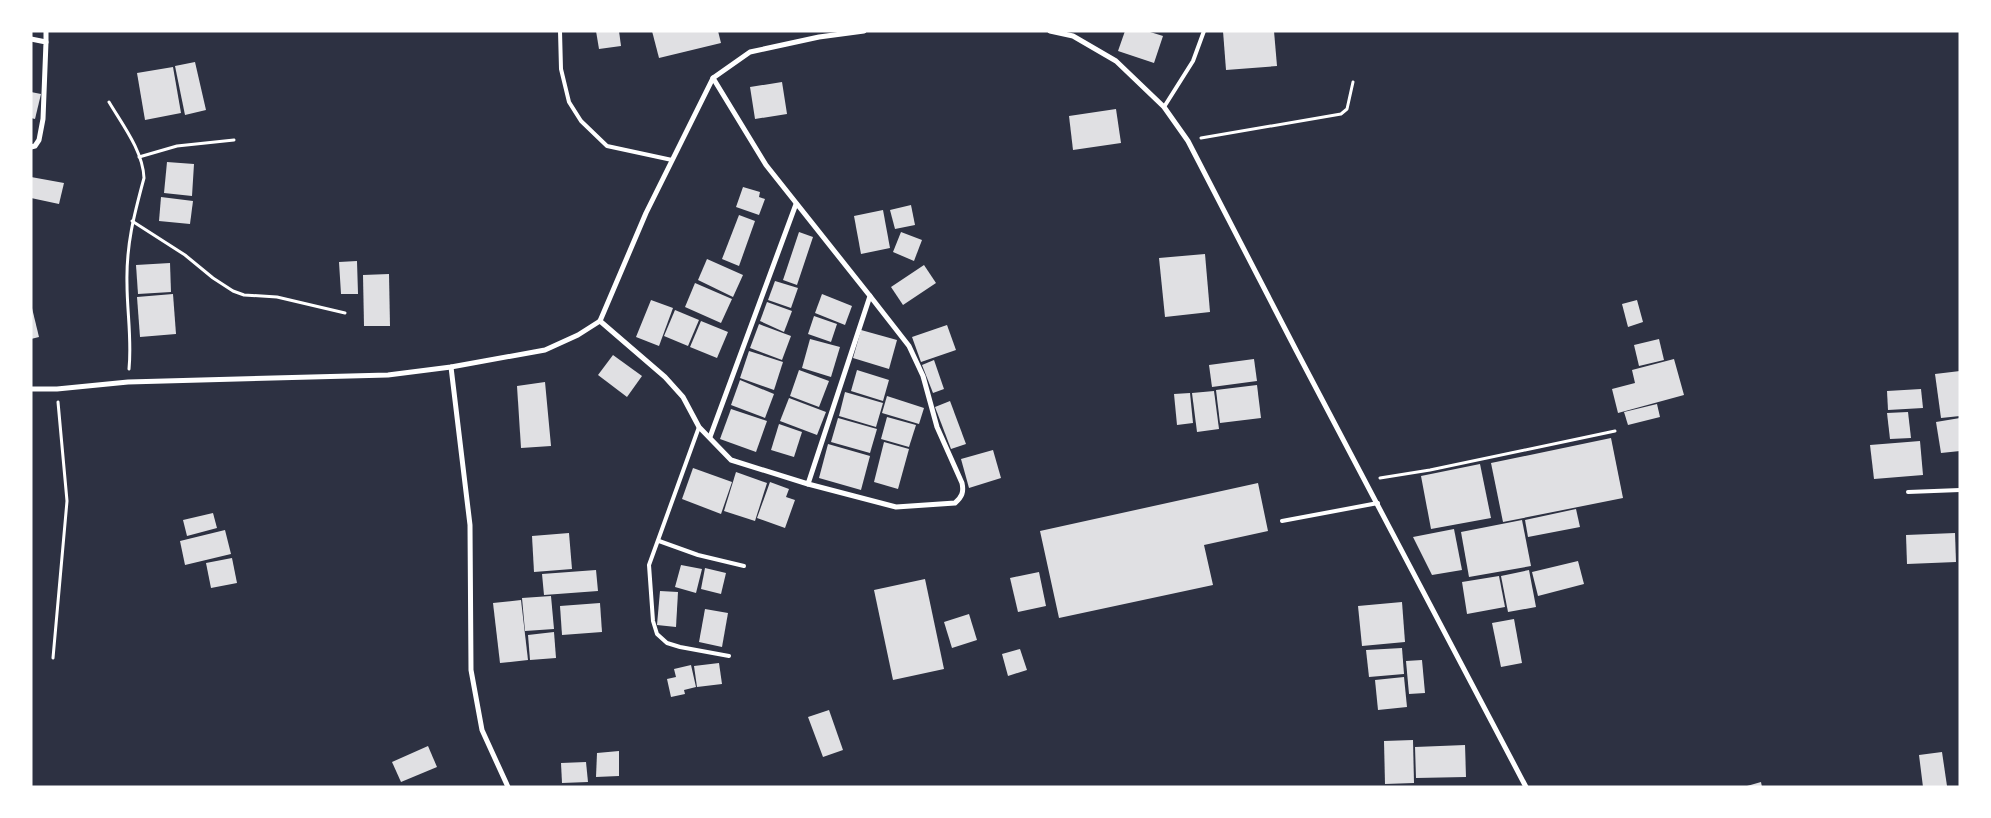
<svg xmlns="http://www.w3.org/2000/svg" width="1991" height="818" viewBox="0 0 1991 818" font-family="'IBM Plex Sans',sans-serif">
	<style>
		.building { fill: #e0e0e3 }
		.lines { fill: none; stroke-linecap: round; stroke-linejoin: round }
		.path { stroke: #fff; stroke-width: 3 }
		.service { stroke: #fff; stroke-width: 4 }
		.minor { stroke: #fff; stroke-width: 5 }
	</style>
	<rect width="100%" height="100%" fill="#2d3142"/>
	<g class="building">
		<path d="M596 31H619L621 46 599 49Z"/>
		<path d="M652 31H718L721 43 659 58Z"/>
		<path d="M1125 31H1147L1163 36 1154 63 1118 51Z"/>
		<path d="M1223 31H1274L1277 66 1226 70Z"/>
		<path d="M195 62 206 110 185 115 175 66Z"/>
		<path d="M173 67 181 113 145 120 137 73Z"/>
		<path d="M782 82 787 114 755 119 750 87Z"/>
		<path d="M31 92 41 94 35 119 31 118Z"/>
		<path d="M1116 109 1121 143 1073 150 1069 116Z"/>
		<path d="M167 162 194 164 192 196 164 193Z"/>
		<path d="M31 177 64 183 59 204 31 198Z"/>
		<path d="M743 187 760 192 759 197 765 199 759 215 736 207Z"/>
		<path d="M161 197 193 201 190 224 159 221Z"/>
		<path d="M911 205 915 225 895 229 890 210Z"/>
		<path d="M883 210 890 248 861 254 854 216Z"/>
		<path d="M739 215 755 221 739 266 722 259Z"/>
		<path d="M799 232 813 237 797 285 783 280Z"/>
		<path d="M901 232 922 240 914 261 893 252Z"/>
		<path d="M1205 254 1210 312 1165 317 1159 258Z"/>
		<path d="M707 259 743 275 733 297 698 280Z"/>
		<path d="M357 261 358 294H341L339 262Z"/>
		<path d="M170 263 171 292 138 294 136 265Z"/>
		<path d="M924 265 936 283 903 305 891 287Z"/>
		<path d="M389 274 390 326H364L363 275Z"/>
		<path d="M775 281 798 288 791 308 768 300Z"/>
		<path d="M695 283 732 299 721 323 685 307Z"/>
		<path d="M173 294 176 334 140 337 137 297Z"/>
		<path d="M822 294 852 306 845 325 815 313Z"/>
		<path d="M651 300 673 308 659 346 636 337Z"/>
		<path d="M1637 300 1643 322 1628 327 1622 304Z"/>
		<path d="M767 302 792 311 784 332 760 321Z"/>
		<path d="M31 304 39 337 31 339Z"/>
		<path d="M675 310 699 320 688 346 664 336Z"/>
		<path d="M814 316 837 324 831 342 808 334Z"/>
		<path d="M701 321 728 332 717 358 690 347Z"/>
		<path d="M759 324 791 336 782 360 750 348Z"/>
		<path d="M947 325 956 350 921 362 912 337Z"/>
		<path d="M861 330 897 340 889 369 853 358Z"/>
		<path d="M810 339 840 347 831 377 802 368Z"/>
		<path d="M1659 339 1664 360 1639 366 1634 345Z"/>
		<path d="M749 351 783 362 774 390 740 378Z"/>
		<path d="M613 355 642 376 627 397 598 375Z"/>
		<path d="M1254 359 1257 381 1212 387 1209 365Z"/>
		<path d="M1674 359 1684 395 1618 413 1612 389 1635 383 1632 370Z"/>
		<path d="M934 360 944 389 933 393 922 365Z"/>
		<path d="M799 370 829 381 819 407 790 396Z"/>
		<path d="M857 370 889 380 883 401 851 391Z"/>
		<path d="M1960 371V416L1941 418 1935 374Z"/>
		<path d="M740 380 774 394 765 418 731 405Z"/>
		<path d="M545 382 551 446 521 448 517 386Z"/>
		<path d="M1257 385 1261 418 1220 423 1216 390Z"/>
		<path d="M1921 389 1923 408 1888 410 1887 391Z"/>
		<path d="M1214 391 1219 429 1197 432 1192 393Z"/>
		<path d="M845 392 883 403 876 427 839 416Z"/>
		<path d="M1190 393 1193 423 1177 425 1174 394Z"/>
		<path d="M887 396 924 408 919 424 882 413Z"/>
		<path d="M789 398 826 412 817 435 780 421Z"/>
		<path d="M950 401 966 444 951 449 935 407Z"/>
		<path d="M1657 404 1660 417 1628 425 1624 412Z"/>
		<path d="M731 409 767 421 756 452 720 439Z"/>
		<path d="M1908 412 1911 438 1890 439 1887 413Z"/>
		<path d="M887 417 916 425 909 447 881 439Z"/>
		<path d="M838 418 877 429 870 453 831 442Z"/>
		<path d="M1960 418V451L1941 453 1936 422Z"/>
		<path d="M779 424 802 432 794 457 771 450Z"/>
		<path d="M1611 438 1623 498 1503 522 1491 463Z"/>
		<path d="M1920 441 1923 475 1874 479 1870 445Z"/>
		<path d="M884 442 909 449 898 489 874 482Z"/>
		<path d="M828 444 870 456 861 490 819 478Z"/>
		<path d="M993 450 1001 478 969 488 961 459Z"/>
		<path d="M1480 464 1491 518 1431 529 1421 476Z"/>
		<path d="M693 468 732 482 721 514 682 499Z"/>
		<path d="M736 472 767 483 755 521 724 511Z"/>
		<path d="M770 482 789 489 786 497 795 500 785 528 757 518Z"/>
		<path d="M1258 483 1268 531 1204 545 1213 585 1059 618 1040 531Z"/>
		<path d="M1576 509 1580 527 1528 537 1525 520Z"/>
		<path d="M213 513 217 528 187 536 183 520Z"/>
		<path d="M1522 520 1531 566 1469 577 1461 532Z"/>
		<path d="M1454 529 1462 570 1432 575 1413 537Z"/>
		<path d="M225 530 231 554 185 565 180 541Z"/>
		<path d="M569 533 572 569 534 572 532 536Z"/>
		<path d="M1955 533 1956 562 1907 564 1906 535Z"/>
		<path d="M232 558 237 583 211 588 206 563Z"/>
		<path d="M1578 561 1584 584 1538 596 1532 572Z"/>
		<path d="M681 565 702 569 696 593 675 587Z"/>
		<path d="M705 568 726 573 721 594 701 589Z"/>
		<path d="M596 570 598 591 544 595 542 574Z"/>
		<path d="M1529 570 1536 607 1508 612 1501 576Z"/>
		<path d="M1039 572 1046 606 1018 612 1010 578Z"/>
		<path d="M1499 576 1505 607 1467 614 1462 582Z"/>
		<path d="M925 579 944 669 893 680 874 590Z"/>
		<path d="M660 591 678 592 676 627 657 625Z"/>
		<path d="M551 596 554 629 525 631 522 598Z"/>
		<path d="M521 600 528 660 500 663 493 603Z"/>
		<path d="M1402 602 1405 642 1362 646 1358 606Z"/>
		<path d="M600 603 602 632 562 635 560 606Z"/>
		<path d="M705 609 728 613 722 647 699 642Z"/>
		<path d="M969 614 977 640 952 648 944 622Z"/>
		<path d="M1514 619 1522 663 1501 667 1492 623Z"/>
		<path d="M554 632 556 658 530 660 528 635Z"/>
		<path d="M1402 648 1404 674 1369 677 1366 650Z"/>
		<path d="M1020 649 1027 670 1008 676 1002 654Z"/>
		<path d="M1422 660 1425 693 1409 694 1406 661Z"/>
		<path d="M719 663 722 684 697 687 694 666Z"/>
		<path d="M691 665 696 687 684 690 685 694 671 697 667 679 676 677 674 669Z"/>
		<path d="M1404 677 1407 707 1378 710 1375 680Z"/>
		<path d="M829 710 843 750 823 757 808 717Z"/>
		<path d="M1413 740 1414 783 1385 784 1384 741Z"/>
		<path d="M1465 745 1466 777 1416 778 1415 747Z"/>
		<path d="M428 746 437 767 401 782 392 762Z"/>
		<path d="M619 751V776L596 777 597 753Z"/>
		<path d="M1942 752 1947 786 1923 787 1919 755Z"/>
		<path d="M586 762 588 782 562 783 561 763Z"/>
		<path d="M1761 782 1762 787H1747V786Z"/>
	</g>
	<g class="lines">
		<g class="path">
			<path d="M109 102C122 124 143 151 144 178 134 215 126 245 127 284 127 312 132 340 129 369"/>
			<path d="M1201 138 1341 114 1347 109 1353 82"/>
			<path d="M139 157 177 146 234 140"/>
			<path d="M132 221 185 255 213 278 233 291 244 295 277 297 345 313"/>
			<path d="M1380 478 1430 470 1615 431"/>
			<path d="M53 658 67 501 58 402"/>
		</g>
		<g class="service">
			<path d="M560 31 561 69 569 102 581 121 607 146 672 160"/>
			<path d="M1164 107 1193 61 1204 31"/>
			<path d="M699 427 649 565 653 621 657 634 667 643 680 647 729 656"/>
			<path d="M1908 492 1960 490"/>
			<path d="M1282 521 1378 503"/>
			<path d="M659 541 698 555 744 566"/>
		</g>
		<g class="minor">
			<path d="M1050 31 1073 36 1116 61 1164 107 1188 141 1296 350 1526 787"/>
			<path d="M31 39 46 42 43 119 39 140 35 146 31 147"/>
			<path d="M46 42V31"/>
			<path d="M600 321 665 377 683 397 699 427 731 460 808 484 870 296 766 165 713 78"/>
			<path d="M451 367 470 525 471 670 482 730 508 787"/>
			<path d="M31 389H57L128 382 388 375 451 367 545 350 578 335 600 321 646 213 713 78 750 52 819 37 864 31"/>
			<path d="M710 437 796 204"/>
			<path d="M808 484 896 507 955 503C962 497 964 492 962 483L937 427 923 376 909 346 870 296"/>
		</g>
	</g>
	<rect width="1991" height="818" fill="none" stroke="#ffffff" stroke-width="65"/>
</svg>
